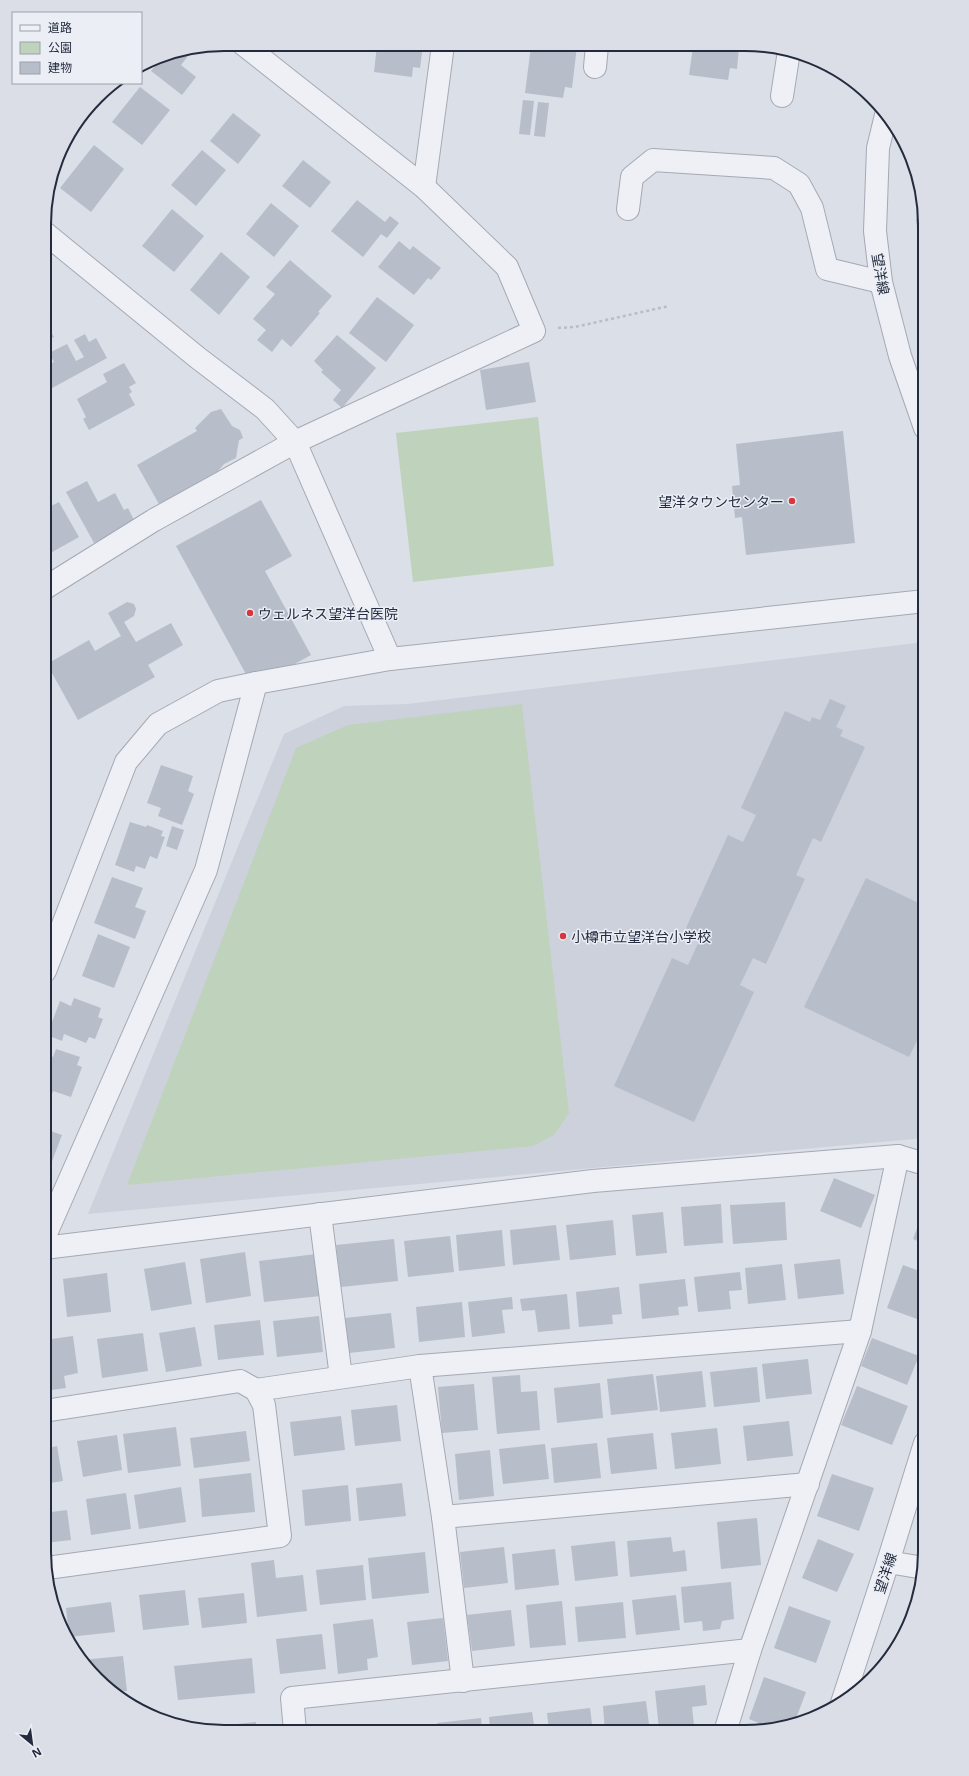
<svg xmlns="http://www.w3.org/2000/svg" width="969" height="1776" viewBox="0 0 969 1776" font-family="'Noto Sans','Noto Sans JP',sans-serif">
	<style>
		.built { fill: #cdd1dc }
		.park { fill: #bfd2bc }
		.building { fill: #b8bdca }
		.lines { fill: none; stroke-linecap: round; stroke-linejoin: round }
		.minor-casing { stroke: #a4a9b4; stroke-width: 24 }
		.path { stroke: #b9bdc5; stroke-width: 2.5; stroke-dasharray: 3 3; stroke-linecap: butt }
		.minor { stroke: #eef0f5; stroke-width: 22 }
		.poi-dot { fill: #d8353e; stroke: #ebeef5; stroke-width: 1.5 }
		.labels { text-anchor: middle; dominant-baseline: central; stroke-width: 3; stroke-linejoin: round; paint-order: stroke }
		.street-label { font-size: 14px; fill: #242b3e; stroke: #ebeef5 }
		.poi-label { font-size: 14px; fill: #242b3e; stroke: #ebeef5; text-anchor: start }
		.rim { fill: none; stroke: #242b3e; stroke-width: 2 }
	</style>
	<rect width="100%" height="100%" fill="#dbdfe7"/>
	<path class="built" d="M925 642V1138L88 1214 284 734 344 706 407 704Z"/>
	<g class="park">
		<path d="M538 417 554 566 413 582 396 433Z"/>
		<path d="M522 704 569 1113 554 1135 533 1146 127 1185 296 748 348 725Z"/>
	</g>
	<g class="building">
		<path d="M377 45H423L420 68 413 67 412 77 374 72Z"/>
		<path d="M531 46H577L572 88 565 87 563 98 525 93Z"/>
		<path d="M693 47H739L737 69 730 68 728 80 689 75Z"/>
		<path d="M183 52 188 56 181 65 196 77 182 95 151 71 163 56Z"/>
		<path d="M140 87 170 110 142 145 112 122Z"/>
		<path d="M523 100 534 101 530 135 519 134Z"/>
		<path d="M538 102 549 103 545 137 534 136Z"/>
		<path d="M233 113 261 135 238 164 210 141Z"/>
		<path d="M94 145 124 169 91 212 60 188Z"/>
		<path d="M202 150 226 170 196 206 171 185Z"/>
		<path d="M303 160 331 182 310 208 282 186Z"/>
		<path d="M357 200 385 222 390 216 399 223 387 238 381 234 363 257 331 231Z"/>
		<path d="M271 203 299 226 274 257 246 234Z"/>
		<path d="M172 209 204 236 174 272 142 246Z"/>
		<path d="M924 218 925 260 920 261 916 219Z"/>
		<path d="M399 241 410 250 413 246 441 268 431 280 428 278 414 295 378 267Z"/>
		<path d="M221 252 250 277 219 315 190 290Z"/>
		<path d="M290 260 332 296 318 312 320 313 291 347 282 339 272 352 257 340 266 330 253 319 275 294 266 287Z"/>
		<path d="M377 297 414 325 386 362 349 333Z"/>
		<path d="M45 322 54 337 45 341Z"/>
		<path d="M85 334 89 342 96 338 107 358 45 392V367L54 362 49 353 67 344 76 361 84 357 74 340Z"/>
		<path d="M337 335 376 368 342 408 333 400 341 390 321 372 323 370 314 361Z"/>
		<path d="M529 362 536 402 486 410 480 370Z"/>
		<path d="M124 363 136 383 129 387 132 392 129 394 135 405 89 430 83 419 86 417 77 399 107 382 103 374Z"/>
		<path d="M221 409 232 426 240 430 243 438 239 440 236 458 224 464 218 471 159 504 137 465 197 431 195 428 211 412Z"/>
		<path d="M843 431 855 543 746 555 742 517 735 518 732 486 740 485 736 444Z"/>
		<path d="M87 481 98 502 115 493 124 510 128 508 135 522 94 543 66 492Z"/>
		<path d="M261 500 292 556 265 571 311 655 253 687 176 546Z"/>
		<path d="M59 502 79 537 47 555 52 563 45 566V509Z"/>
		<path d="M127 602 134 604 136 609 134 616 124 622 136 642 171 623 183 645 148 665 155 677 78 720 47 664 89 640 95 651 121 636 108 613Z"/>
		<path d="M830 699 846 706 836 727 843 730 840 736 865 747 821 842 813 838 796 875 805 879 766 964 753 958 740 985 754 992 694 1122 614 1086 672 958 688 965 702 935 686 928 728 835 743 842 756 815 741 808 785 711 810 722 812 717 820 720Z"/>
		<path d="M161 765 193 776 188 791 194 794 182 825 158 816 161 808 147 803Z"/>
		<path d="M130 822 146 827 147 825 163 831 161 836 165 837 157 859 150 856 145 869 136 866 134 872 115 865Z"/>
		<path d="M172 826 184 830 177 850 166 846Z"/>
		<path d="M112 877 143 888 135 907 146 911 135 939 94 923Z"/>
		<path d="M866 878 925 906V1025L909 1057 804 1007Z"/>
		<path d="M98 934 130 947 114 988 82 976Z"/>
		<path d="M74 998 101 1008 98 1017 103 1019 95 1039 89 1037 86 1043 64 1034 62 1041 47 1035 60 1001 71 1006Z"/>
		<path d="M56 1049 80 1057 77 1065 82 1067 71 1097 53 1091 50 1101 45 1099V1055L53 1057Z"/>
		<path d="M44 1113 50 1116 45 1129 62 1135 51 1164 44 1162Z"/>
		<path d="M834 1178 875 1195 861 1228 820 1211Z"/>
		<path d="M785 1202 787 1240 733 1244 730 1205Z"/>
		<path d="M721 1204 723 1243 684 1246 681 1207Z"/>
		<path d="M925 1207V1244L913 1239Z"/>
		<path d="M663 1212 667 1253 636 1256 632 1215Z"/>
		<path d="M613 1220 616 1255 570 1260 566 1225Z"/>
		<path d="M556 1225 560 1260 513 1265 510 1230Z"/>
		<path d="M502 1230 505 1266 459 1271 456 1235Z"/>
		<path d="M450 1236 454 1272 408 1277 404 1241Z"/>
		<path d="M394 1239 398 1281 341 1287 336 1245Z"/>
		<path d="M245 1252 251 1296 206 1303 200 1259Z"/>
		<path d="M316 1254 321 1296 264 1302 259 1261Z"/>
		<path d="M840 1259 844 1294 798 1299 794 1264Z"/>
		<path d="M185 1262 192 1304 151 1311 144 1269Z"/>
		<path d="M782 1264 786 1300 748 1304 745 1268Z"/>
		<path d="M903 1265 925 1273V1322L887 1308Z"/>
		<path d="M740 1272 742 1290 729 1291 731 1309 698 1312 694 1277Z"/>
		<path d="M107 1273 111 1312 67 1317 63 1279Z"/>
		<path d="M685 1279 688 1306 678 1307 679 1315 642 1319 639 1284Z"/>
		<path d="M619 1287 622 1314 612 1315 613 1324 579 1327 576 1292Z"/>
		<path d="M567 1294 570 1329 538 1332 535 1310 522 1311 520 1299Z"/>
		<path d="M512 1297 513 1309 502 1310 505 1333 472 1337 468 1302Z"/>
		<path d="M462 1302 465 1337 419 1342 416 1307Z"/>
		<path d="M391 1313 395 1348 349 1353 345 1318Z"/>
		<path d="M319 1316 323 1352 277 1357 273 1321Z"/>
		<path d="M260 1320 264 1355 218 1360 214 1325Z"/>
		<path d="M195 1327 202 1366 166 1372 159 1333Z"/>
		<path d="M143 1333 148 1371 102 1378 97 1339Z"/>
		<path d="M73 1336 78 1373 64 1376 66 1388 44 1391V1340Z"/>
		<path d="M872 1338 919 1356 907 1385 861 1366Z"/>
		<path d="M808 1359 812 1394 766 1399 762 1364Z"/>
		<path d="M757 1367 760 1402 714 1407 710 1372Z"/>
		<path d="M702 1371 706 1407 660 1412 656 1376Z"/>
		<path d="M653 1374 658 1410 611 1415 607 1379Z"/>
		<path d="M520 1375 521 1392 537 1391 540 1430 497 1434 492 1377Z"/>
		<path d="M600 1383 603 1418 557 1423 554 1388Z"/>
		<path d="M474 1384 478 1430 442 1433 438 1387Z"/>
		<path d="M857 1386 908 1406 892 1445 841 1425Z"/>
		<path d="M397 1405 401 1441 355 1446 351 1410Z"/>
		<path d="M341 1416 345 1450 294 1456 290 1422Z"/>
		<path d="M789 1421 793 1456 747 1461 743 1426Z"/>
		<path d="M176 1427 181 1466 128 1473 123 1434Z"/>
		<path d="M717 1428 721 1464 675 1469 671 1433Z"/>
		<path d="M246 1431 250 1461 194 1468 190 1438Z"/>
		<path d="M653 1433 657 1469 611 1474 607 1438Z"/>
		<path d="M117 1435 122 1470 83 1477 77 1441Z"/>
		<path d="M597 1443 601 1478 554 1483 551 1448Z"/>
		<path d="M545 1444 549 1479 503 1484 499 1449Z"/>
		<path d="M57 1446 63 1481 44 1484V1449Z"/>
		<path d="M490 1450 494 1496 459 1500 455 1454Z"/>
		<path d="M251 1473 255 1512 202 1517 199 1479Z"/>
		<path d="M832 1474 874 1488 859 1531 817 1516Z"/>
		<path d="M402 1483 406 1516 359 1521 356 1488Z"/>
		<path d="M348 1485 351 1521 305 1526 302 1490Z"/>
		<path d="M181 1487 186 1522 139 1529 134 1495Z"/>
		<path d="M126 1493 131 1529 91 1535 86 1499Z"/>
		<path d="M67 1510 71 1540 44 1543V1513Z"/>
		<path d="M757 1518 761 1565 721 1569 717 1522Z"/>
		<path d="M671 1537 673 1552 685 1550 687 1571 630 1577 627 1541Z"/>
		<path d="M818 1539 854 1554 837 1592 802 1578Z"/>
		<path d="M615 1541 618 1576 575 1581 571 1546Z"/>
		<path d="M504 1547 508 1583 464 1588 460 1552Z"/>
		<path d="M555 1549 559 1585 515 1590 512 1554Z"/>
		<path d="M425 1552 429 1593 372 1599 368 1558Z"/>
		<path d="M274 1560 276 1578 303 1575 307 1611 257 1617 251 1563Z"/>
		<path d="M363 1565 366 1600 320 1605 316 1570Z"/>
		<path d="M731 1582 734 1619 722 1621 720 1629 703 1631 702 1621 684 1623 681 1587Z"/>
		<path d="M185 1590 189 1625 143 1630 139 1595Z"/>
		<path d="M244 1593 247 1623 202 1628 198 1598Z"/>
		<path d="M676 1595 680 1630 636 1635 632 1600Z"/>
		<path d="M562 1601 566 1645 530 1648 526 1605Z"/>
		<path d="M111 1602 115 1632 69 1637 66 1608Z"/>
		<path d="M623 1602 626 1638 578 1642 575 1607Z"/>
		<path d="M789 1606 831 1621 816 1663 774 1648Z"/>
		<path d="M511 1610 515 1646 472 1651 467 1615Z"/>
		<path d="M443 1618 448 1661 412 1665 407 1622Z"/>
		<path d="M373 1619 378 1657 367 1659 368 1670 338 1674 333 1624Z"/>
		<path d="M322 1634 326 1669 280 1674 276 1639Z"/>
		<path d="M123 1656 127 1691 112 1692 82 1660Z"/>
		<path d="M252 1658 255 1693 178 1700 174 1666Z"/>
		<path d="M764 1677 806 1692 794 1724 771 1728 749 1719Z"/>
		<path d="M705 1685 707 1705 692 1707 694 1725 659 1729 655 1691Z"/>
		<path d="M646 1701 650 1732H605L603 1706Z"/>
		<path d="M590 1708 593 1732 549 1731 547 1713Z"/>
		<path d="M532 1712 535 1731H490L489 1717Z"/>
		<path d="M481 1718 482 1731H438L437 1723Z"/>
		<path d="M256 1722V1731L198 1730V1728Z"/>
		<path d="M428 1724V1731H373V1729Z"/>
		<path d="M364 1728V1731H350V1730Z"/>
	</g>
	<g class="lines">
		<g class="minor-casing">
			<g id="minor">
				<path d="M595 67 597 46"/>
				<path d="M782 96 789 51"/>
				<path d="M886 115 878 148 875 231 881 282 900 356 925 428"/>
				<path d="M424 187 443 45"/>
				<path d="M628 209 632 177 653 160 774 168 799 184 812 208 827 269 881 282"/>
				<path d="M45 233 198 358 265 409 295 442 390 659"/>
				<path d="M45 588 154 520 295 442 534 331 507 267 424 187 243 44"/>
				<path d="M45 971 126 762 158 724 218 691 256 683 390 659 925 601"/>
				<path d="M320 1214 341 1377"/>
				<path d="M44 1238 206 870 256 683"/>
				<path d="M44 1248 593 1181 898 1156 925 1164"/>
				<path d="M256 1390 420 1366"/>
				<path d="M44 1411 240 1381 256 1390 264 1405 280 1536 47 1568"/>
				<path d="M808 1484 443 1517 420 1366 860 1331"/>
				<path d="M443 1517 463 1681"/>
				<path d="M888 1562 924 1568"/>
				<path d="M842 1703 888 1562 925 1443"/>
				<path d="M295 1731 292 1698 750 1650"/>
				<path d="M725 1732 750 1650 860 1331 898 1156"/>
			</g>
		</g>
		<path class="path" d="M558 328 575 327 669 306"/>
		<use href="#minor" class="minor"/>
	</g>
	<g class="poi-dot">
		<circle cx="792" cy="501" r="4"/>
		<circle cx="250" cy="613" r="4"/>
		<circle cx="563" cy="936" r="4"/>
	</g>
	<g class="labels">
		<g class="street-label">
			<text transform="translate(881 274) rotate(80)">望洋線</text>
			<text transform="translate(885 1573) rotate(-72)">望洋線</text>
		</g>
		<g class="poi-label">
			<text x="784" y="501" text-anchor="end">望洋タウンセンター</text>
			<text x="258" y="613">ウェルネス望洋台医院</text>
			<text x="571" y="936">小樽市立望洋台小学校</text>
		</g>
	</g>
	<path d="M0 0H969V1776H0ZM224 51H745A173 173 0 0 1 918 224V1552A173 173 0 0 1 745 1725H224A173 173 0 0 1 51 1552V224A173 173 0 0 1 224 51Z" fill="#dbdee6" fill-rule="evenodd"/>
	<path class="rim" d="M224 51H745A173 173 0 0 1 918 224V1552A173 173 0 0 1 745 1725H224A173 173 0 0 1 51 1552V224A173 173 0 0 1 224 51Z"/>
	<rect x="12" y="12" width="130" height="72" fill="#ebeef5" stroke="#9ba0ac"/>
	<rect x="20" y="25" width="20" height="6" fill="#eef0f5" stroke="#9ba0ac"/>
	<text x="48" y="32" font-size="12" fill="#242b3e">道路</text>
	<rect x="20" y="42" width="20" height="12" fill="#bfd2bc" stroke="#9ba0ac"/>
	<text x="48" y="52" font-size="12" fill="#242b3e">公園</text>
	<rect x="20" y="62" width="20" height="12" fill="#b8bdca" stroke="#9ba0ac"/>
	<text x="48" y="72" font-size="12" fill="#242b3e">建物</text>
	<g transform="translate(32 1744) rotate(151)" stroke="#ebeef5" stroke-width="3" paint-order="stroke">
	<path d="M0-3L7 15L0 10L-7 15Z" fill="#242b3e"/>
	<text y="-6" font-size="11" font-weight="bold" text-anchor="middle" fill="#242b3e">N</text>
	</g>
</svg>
